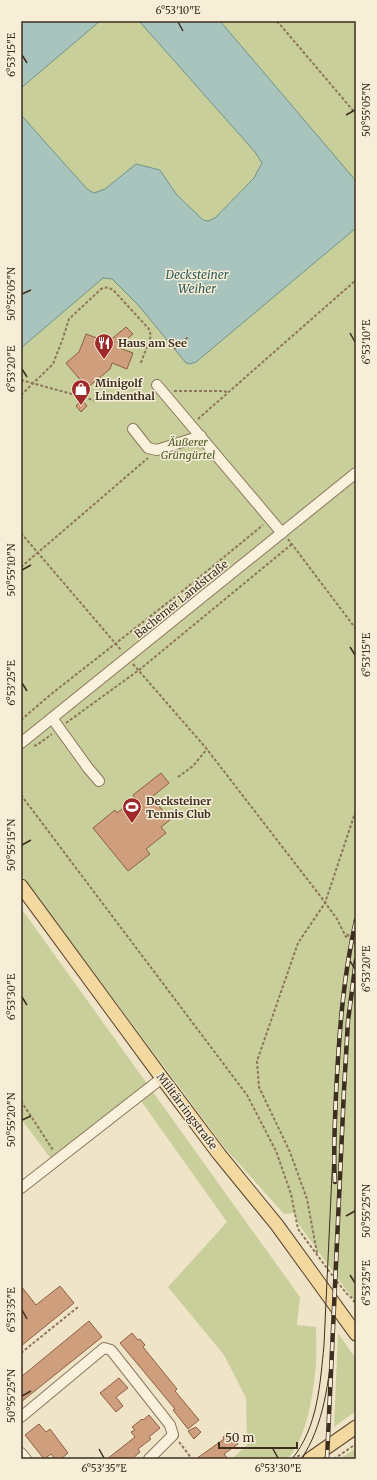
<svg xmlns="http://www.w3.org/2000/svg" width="377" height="1480" viewBox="0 0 377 1480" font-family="Merriweather,serif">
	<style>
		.green { fill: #c9cf9b }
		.water { fill: #a9c4bc; stroke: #6f938a }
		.building { fill: #cf9f7d; stroke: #8d5f41 }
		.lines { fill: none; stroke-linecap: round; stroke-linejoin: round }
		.minor-casing { stroke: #8d765c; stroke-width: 12 }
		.major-casing { stroke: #5b4430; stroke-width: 15 }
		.path { stroke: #8d765c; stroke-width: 2; stroke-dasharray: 3 2; stroke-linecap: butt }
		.minor { stroke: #faf1dc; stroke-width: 10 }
		.major { stroke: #f3d9a0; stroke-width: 13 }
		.tram { stroke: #3d2e20; stroke-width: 1 }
		.rail-casing { stroke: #3d2e20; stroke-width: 4.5 }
		.rail { stroke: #f7eed8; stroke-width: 3; stroke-dasharray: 9; stroke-linecap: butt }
		.ticks { fill: none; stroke: #3d2e20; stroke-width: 1.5 }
		.labels { text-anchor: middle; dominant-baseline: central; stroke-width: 3; stroke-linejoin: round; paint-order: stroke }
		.poi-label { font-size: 11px; font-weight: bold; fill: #3d2e20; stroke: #f7eed8; text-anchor: start }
		.park-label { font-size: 11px; font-style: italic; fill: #4d5a26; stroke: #f7eed8 }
		.street-label { font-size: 11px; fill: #3d2e20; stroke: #f7eed8 }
		.water-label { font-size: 12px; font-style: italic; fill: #2f5d5a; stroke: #f7eed8 }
		.neatline { fill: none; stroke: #3d2e20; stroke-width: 1.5 }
		.ticks-label { font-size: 10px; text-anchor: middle; fill: #3d2e20 }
	</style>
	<rect width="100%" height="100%" fill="#f0e4c8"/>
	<g class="green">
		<path d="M21 21H356V1303L299 1225 294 1213 284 1214 224 1147 21 875Z"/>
		<path d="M21 908 300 1297 297 1325 316 1327C316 1339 317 1351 316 1364 314 1389 307 1441 287 1459H232L247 1445 246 1398 224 1355 168 1287 227 1222 136 1094 52 1160 21 1119Z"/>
		<path d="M338 1333 356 1359V1411L334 1427Z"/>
		<path d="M356 1448V1459H340L341 1458Z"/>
	</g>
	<g class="water">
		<path d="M21 21H100L21 88Z"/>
		<path d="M139 21H220L356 181V228L196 362 190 364 186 363 139 306 112 279 103 278 21 348V115L87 189 94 193 105 189 136 164 160 170 176 194 203 220 208 221 215 218 254 178 262 163 255 152Z"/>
	</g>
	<g class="building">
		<path d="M126 327 133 334 117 347 133 353 127 369 112 363 110 369 87 388 66 363 79 352 86 334 108 342Z"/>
		<path d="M82 400 87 406 81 412 76 406Z"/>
		<path d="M161 773 169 783 152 797 170 820 161 827 166 833 146 849 150 854 128 871 93 828 115 810 117 813 135 798 133 795Z"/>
		<path d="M21 1286 36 1305 60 1286 74 1303 21 1346Z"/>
		<path d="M89 1321 102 1337 21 1402V1377Z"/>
		<path d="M132 1333 138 1340 140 1339 145 1345 143 1347 177 1389 175 1391 199 1420 188 1429 173 1410 175 1409 120 1343Z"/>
		<path d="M119 1378 128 1388 116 1397 123 1406 116 1412 100 1393Z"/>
		<path d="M149 1415 160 1428 149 1437 151 1439 138 1449 140 1452 132 1459H107L135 1437 131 1432 135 1430 132 1427 142 1419 143 1420Z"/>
		<path d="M39 1424 46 1432 50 1429 68 1453 61 1459H55L51 1454 44 1459 25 1435Z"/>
		<path d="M196 1427 201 1432 194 1439 188 1431Z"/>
		<path d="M230 1433 238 1444 224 1454 228 1459H196L224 1439 223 1437Z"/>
	</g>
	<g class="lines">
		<g class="minor-casing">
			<g id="minor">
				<path d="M157 385 282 533"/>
				<path d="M133 429 148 448 157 450 201 436"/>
				<path d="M52 718 88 768 99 781"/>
				<path d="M21 743 356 473"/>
				<path d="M21 1188 162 1078"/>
				<path d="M21 1417 104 1348 111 1350 170 1425 173 1435 149 1459"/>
				<path d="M21 1453 26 1459"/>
			</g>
		</g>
		<g class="major-casing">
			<g id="major">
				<path d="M21 886 162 1078 219 1154 277 1225 356 1334"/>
				<path d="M310 1459 356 1427"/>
			</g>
		</g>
		<g class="path">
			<path d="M277 21 356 114"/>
			<path d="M174 349 188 337"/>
			<path d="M21 380 97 401 104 396"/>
			<path d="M174 391H223L227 392"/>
			<path d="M21 395 53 364 63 338 69 319 101 289C108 286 111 288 116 293L149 329 151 336 140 365"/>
			<path d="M198 419 356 280"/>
			<path d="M21 533 121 650"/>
			<path d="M288 539 356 629"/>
			<path d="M21 567 148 458"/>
			<path d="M133 664 206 748 321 897 337 919 346 937 347 934 356 945"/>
			<path d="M21 720 50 695 185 589 263 525"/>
			<path d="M66 723 139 670 292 544"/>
			<path d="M34 746 37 745 52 734"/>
			<path d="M178 777 193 766 207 749"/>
			<path d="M21 795 247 1095 276 1151 291 1194 298 1229 335 1279 347 1294 353 1299 356 1306"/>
			<path d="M21 1101 53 1150"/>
			<path d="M317 1253 307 1199 290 1152 259 1087 257 1061 298 943 325 903 356 810"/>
			<path d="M21 1353 78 1307"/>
			<path d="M179 1442 192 1459"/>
			<path d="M293 1459 300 1455"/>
			<path d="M334 1459 356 1444"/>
		</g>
		<use href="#minor" class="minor"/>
		<use href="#major" class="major"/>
		<g class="tram">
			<path d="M292 1459C318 1427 320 1384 324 1345L334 1131"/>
			<path d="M301 1459C324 1427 329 1379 333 1340"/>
		</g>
		<g class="rail-casing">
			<g id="rail">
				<path d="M335 1182C333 1153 335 1123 336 1094 339 1035 343 977 356 920"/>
				<path d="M327 1459 344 1090 348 1021 356 960"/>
			</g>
		</g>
		<use href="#rail" class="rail"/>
	</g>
	<path class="ticks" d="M178 22 183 31M22 55 27 63M346 115 355 110M22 294 31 290M350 333 355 342M22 369 27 377M22 570 31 565M350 647 355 655M22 683 27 691M22 845 31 840M350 961 355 969M22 997 27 1005M22 1120 31 1116M346 1216 355 1211M350 1275 355 1283M22 1310 27 1319M22 1396 31 1391M99 1449 104 1458M273 1449 278 1458"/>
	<defs>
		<g id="restaurant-pin" transform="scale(1)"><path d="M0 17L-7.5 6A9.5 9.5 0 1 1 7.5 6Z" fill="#9e2a2b" stroke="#f7eed8"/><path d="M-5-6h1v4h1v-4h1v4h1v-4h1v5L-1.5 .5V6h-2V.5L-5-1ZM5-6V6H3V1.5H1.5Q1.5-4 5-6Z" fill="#fff"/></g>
		<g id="shop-pin" transform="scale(1)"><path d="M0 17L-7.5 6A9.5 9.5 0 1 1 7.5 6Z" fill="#9e2a2b" stroke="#f7eed8"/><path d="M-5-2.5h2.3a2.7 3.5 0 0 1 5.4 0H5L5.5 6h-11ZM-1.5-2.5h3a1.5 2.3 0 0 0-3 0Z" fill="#fff"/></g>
		<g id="stadium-pin" transform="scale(1)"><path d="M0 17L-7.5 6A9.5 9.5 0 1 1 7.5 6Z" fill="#9e2a2b" stroke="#f7eed8"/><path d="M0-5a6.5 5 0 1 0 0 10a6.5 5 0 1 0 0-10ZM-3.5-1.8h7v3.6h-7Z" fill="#fff"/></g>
	</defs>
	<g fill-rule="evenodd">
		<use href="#restaurant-pin" x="104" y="343"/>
		<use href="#shop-pin" x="81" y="389"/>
		<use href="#stadium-pin" x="132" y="807"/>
	</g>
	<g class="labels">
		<g class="poi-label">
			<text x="118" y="343">Haus am See</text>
			<text x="95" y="383">Minigolf<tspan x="95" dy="13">Lindenthal</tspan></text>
			<text x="146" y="801">Decksteiner<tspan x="146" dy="13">Tennis Club</tspan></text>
		</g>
		<g class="park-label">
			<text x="188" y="442">Äußerer<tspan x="188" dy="13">Grüngürtel</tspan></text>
		</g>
		<g class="street-label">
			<text transform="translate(181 599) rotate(-39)">Bachemer Landstraße</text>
			<text transform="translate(187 1111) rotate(53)">Militärringstraße</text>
		</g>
		<g class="water-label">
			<text x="197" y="274">Decksteiner<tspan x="197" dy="14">Weiher</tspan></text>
		</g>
	</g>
	<rect width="377" height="1480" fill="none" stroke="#f7eed8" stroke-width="44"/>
	<path d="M219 1442v6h78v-6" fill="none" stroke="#3d2e20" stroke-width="2"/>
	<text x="225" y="1442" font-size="12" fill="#3d2e20" stroke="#f7eed8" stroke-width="3" paint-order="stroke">50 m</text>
	<rect x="22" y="22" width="333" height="1436" class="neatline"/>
	<g class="ticks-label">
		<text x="178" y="14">6°53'10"E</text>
		<text transform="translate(11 55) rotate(-90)" y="4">6°53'15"E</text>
		<text transform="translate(366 110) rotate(-90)" y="4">50°55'05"N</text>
		<text transform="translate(11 294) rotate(-90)" y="4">50°55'05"N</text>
		<text transform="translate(366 342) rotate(-90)" y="4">6°53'10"E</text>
		<text transform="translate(11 369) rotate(-90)" y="4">6°53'20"E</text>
		<text transform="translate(11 570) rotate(-90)" y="4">50°55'10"N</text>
		<text transform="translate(366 655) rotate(-90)" y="4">6°53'15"E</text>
		<text transform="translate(11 683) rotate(-90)" y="4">6°53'25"E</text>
		<text transform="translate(11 845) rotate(-90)" y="4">50°55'15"N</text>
		<text transform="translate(366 969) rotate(-90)" y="4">6°53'20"E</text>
		<text transform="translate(11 997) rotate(-90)" y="4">6°53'30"E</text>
		<text transform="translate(11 1120) rotate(-90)" y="4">50°55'20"N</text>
		<text transform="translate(366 1211) rotate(-90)" y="4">50°55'25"N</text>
		<text transform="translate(366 1283) rotate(-90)" y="4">6°53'25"E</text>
		<text transform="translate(11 1310) rotate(-90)" y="4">6°53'35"E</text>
		<text transform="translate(11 1396) rotate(-90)" y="4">50°55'25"N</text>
		<text x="104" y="1472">6°53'35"E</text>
		<text x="278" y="1472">6°53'30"E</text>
	</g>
</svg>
